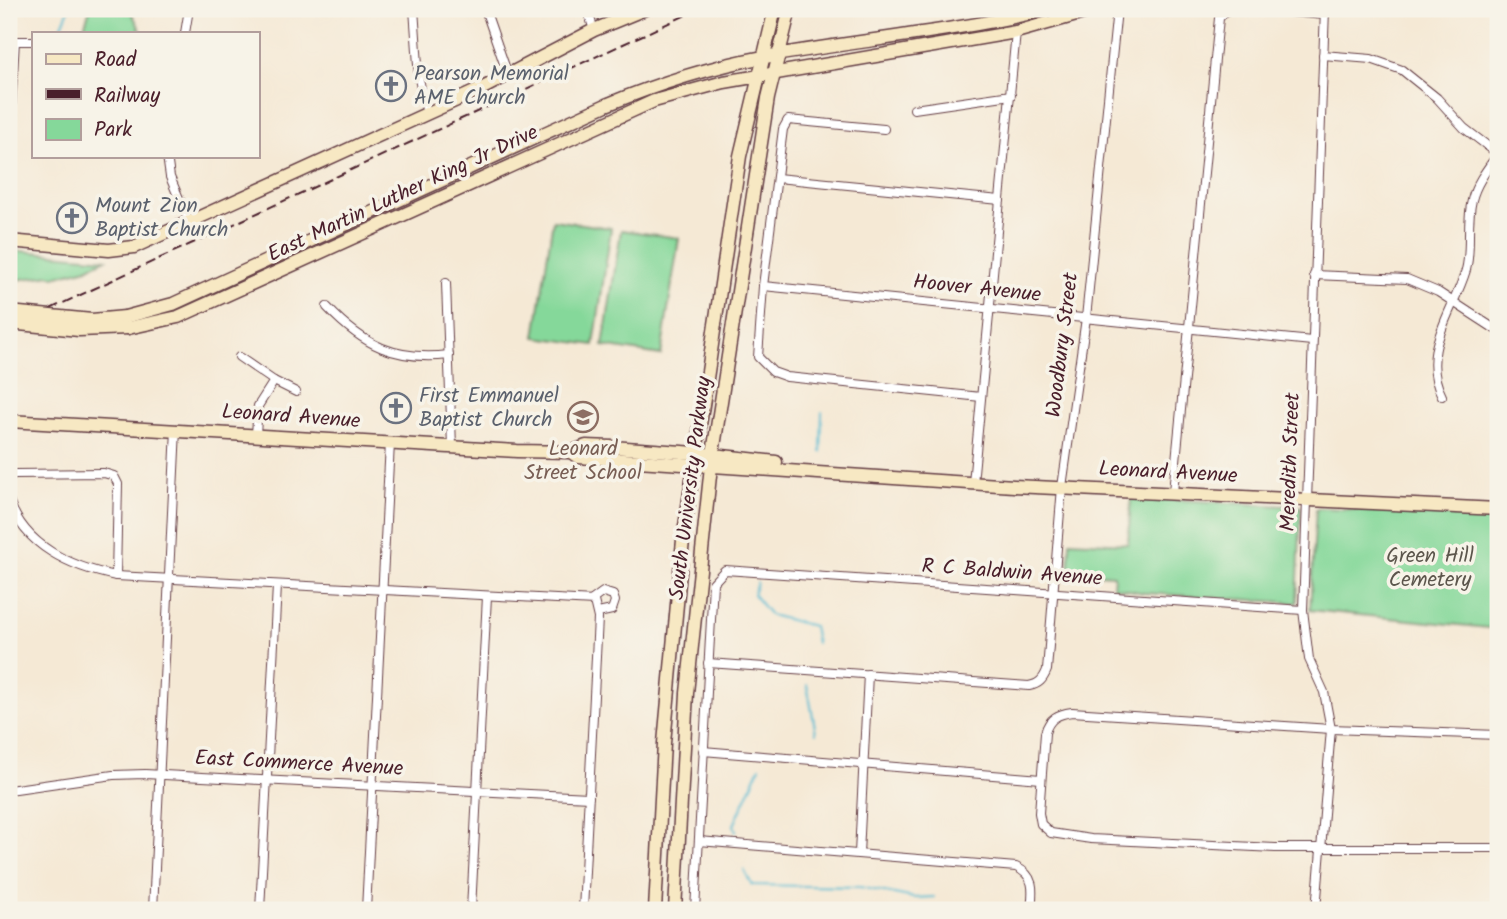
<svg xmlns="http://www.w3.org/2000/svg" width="1507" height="919" viewBox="0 0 1507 919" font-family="Kalam,sans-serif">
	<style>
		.green { fill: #85d89a; stroke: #687c62; stroke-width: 2 }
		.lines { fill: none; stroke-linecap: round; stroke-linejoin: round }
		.stream { stroke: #55bbd3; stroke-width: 2 }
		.street-casing { stroke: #643d44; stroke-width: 10 }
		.secondary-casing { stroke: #643d44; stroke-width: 15 }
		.street { stroke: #fff; stroke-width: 8 }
		.secondary { stroke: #f7e8c3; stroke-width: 12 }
		.rail { stroke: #4a1f2b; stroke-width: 2; stroke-dasharray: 10 5; stroke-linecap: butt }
		.secondary-bridge-casing { stroke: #643d44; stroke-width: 15; stroke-linecap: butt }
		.secondary-bridge { stroke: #f7e8c3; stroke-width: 12 }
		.labels { text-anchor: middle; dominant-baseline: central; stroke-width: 7; stroke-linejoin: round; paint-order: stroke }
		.worship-label { font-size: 21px; fill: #5b616d; stroke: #f7f3e8; text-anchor: start }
		.street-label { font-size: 21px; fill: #4a1f2b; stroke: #f7f3e8 }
		.education-label { font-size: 21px; fill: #785e54; stroke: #f7f3e8 }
		.park-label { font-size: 21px; fill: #5c564c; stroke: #f7f3e8 }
	</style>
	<rect width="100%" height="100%" fill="#f7f3e8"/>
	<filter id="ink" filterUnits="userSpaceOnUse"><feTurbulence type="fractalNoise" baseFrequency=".0143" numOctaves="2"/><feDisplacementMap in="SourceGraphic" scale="14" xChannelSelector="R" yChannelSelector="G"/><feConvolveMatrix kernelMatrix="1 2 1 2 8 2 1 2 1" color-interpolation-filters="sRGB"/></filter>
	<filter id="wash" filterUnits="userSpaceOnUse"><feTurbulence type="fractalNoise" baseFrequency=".00686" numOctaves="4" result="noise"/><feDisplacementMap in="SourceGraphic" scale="28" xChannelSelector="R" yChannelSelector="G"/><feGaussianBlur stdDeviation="1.57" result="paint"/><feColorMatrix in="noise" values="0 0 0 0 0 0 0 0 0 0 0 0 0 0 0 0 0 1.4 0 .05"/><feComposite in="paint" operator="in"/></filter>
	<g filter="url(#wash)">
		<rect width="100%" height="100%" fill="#f5e9d5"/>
		<g class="green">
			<path d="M90 9H130L142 33H82Z"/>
			<path d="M553 220 611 228 594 345 535 337Z"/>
			<path d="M621 230 679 238 661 355 603 346Z"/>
			<path d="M9 250 106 259 87 268 54 277 50 275 9 281Z"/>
			<path d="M1131 497 1301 507 1297 603 1144 593 1113 587 1114 575 1069 572 1070 541 1128 544Z"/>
			<path d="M1319 508 1498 515V629L1310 610 1316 510Z"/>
		</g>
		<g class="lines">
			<g class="stream">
				<path d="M59 33 69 9"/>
				<path d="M821 452 822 412"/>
				<path d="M757 583 753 594 770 615 813 626 816 643"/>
				<path d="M807 685 816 733"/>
				<path d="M736 831 734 825 760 767"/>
				<path d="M744 870 752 885 860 887 914 898 934 897"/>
			</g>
		</g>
	</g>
	<g filter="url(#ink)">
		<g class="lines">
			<g class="street-casing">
				<g id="street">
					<path d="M414 9 419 79 427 114"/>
					<path d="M485 9 508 75"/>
					<path d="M587 9 594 30"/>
					<path d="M1253 9 1325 15"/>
					<path d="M185 33 189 9"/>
					<path d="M9 41H33"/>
					<path d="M1323 55 1371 59 1402 70 1437 98 1464 128 1498 154"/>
					<path d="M914 109 1011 95"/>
					<path d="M884 129 788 120 783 129 763 286 758 357 773 372 787 377 981 397"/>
					<path d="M9 143 15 41"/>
					<path d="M167 156 170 177 189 222"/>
					<path d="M777 178 1000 200"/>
					<path d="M1314 275 1407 279 1438 292 1498 331"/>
					<path d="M446 283 452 447"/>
					<path d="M763 286 1312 341"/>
					<path d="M327 307C364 346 396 361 449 355"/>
					<path d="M239 357 274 381 296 392"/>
					<path d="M1442 396C1419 351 1453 313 1466 270 1472 248 1466 223 1472 200 1476 183 1488 168 1498 154"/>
					<path d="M256 434 258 406 274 381"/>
					<path d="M9 476 15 474 104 473 114 476 118 484 116 576"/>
					<path d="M973 483 1016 32"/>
					<path d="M1173 492 1219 18 1228 9"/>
					<path d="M9 500C24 546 71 567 116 576L594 601 598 618 583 910"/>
					<path d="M592 600 603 592 613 595 615 601 612 610 598 613"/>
					<path d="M708 663 1029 686C1039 684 1043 680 1047 670L1062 487 1086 318 1117 9"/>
					<path d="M1498 735 1331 729 1072 712C1058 714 1049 718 1045 733L1039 813 1041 824 1051 833 1091 839 1275 848H1498"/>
					<path d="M703 751 1041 779"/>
					<path d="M9 790 113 775 145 774 589 797"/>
					<path d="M699 841 1016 867C1036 876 1033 891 1031 910"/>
					<path d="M859 854 868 674"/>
					<path d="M153 910 176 429"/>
					<path d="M260 910 277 586"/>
					<path d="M366 910 390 443"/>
					<path d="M471 910 487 596"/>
					<path d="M695 910 713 583 725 570 1303 610"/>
					<path d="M1316 910 1331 729 1324 692 1309 659 1303 610 1325 9"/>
				</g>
			</g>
			<g class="secondary-casing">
				<g id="secondary">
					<path d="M9 241 109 250 134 247 481 89 594 30 645 9"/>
					<path d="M125 317 173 304 606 105C657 84 709 67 764 57 859 40 955 32 1049 9"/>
					<path d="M128 328 178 317 654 101 724 82 1016 32 1098 9"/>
					<path d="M9 421 517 451 571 452 586 446 612 447 696 453 776 462"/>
					<path d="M571 452 578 457 1014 486 1498 509"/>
					<path d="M655 910 664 743 683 540 740 156 775 9"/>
					<path d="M675 910 687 693 711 466 768 98 790 9"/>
				</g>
			</g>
			<use href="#street" class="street"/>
			<use href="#secondary" class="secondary"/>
			<path class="rail" d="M9 328 699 9"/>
			<g class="secondary-bridge-casing">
				<g id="secondary-bridge">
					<path d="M9 312 92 320 125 317"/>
					<path d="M9 323 79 330 128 328"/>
				</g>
			</g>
			<use href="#secondary-bridge" class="secondary-bridge"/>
		</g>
	</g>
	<defs>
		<g id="church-ring" transform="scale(1.575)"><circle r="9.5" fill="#f7f3e8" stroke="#6b7280" stroke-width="1.5"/><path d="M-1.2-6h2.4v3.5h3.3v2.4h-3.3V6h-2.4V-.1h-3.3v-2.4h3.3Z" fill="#6b7280"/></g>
		<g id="school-ring" transform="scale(1.575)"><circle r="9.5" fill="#f7f3e8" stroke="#8d6e63" stroke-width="1.5"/><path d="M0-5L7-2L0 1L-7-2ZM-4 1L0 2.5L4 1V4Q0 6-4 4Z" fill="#8d6e63"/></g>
	</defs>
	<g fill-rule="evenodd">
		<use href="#church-ring" x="391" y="86"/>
		<use href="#church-ring" x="72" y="218"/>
		<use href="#church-ring" x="396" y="408"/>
		<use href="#school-ring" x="583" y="417"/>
	</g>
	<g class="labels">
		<g class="worship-label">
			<text x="414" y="74">Pearson Memorial<tspan x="414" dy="24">AME Church</tspan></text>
			<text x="95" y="206">Mount Zion<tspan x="95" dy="24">Baptist Church</tspan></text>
			<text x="419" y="396">First Emmanuel<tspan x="419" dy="24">Baptist Church</tspan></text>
		</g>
		<g class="street-label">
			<text transform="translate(403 194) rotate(-25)">East Martin Luther King Jr Drive</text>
			<text transform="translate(977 289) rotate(6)">Hoover Avenue</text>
			<text transform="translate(1063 345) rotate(-83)">Woodbury Street</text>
			<text transform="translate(291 417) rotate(4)">Leonard Avenue</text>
			<text transform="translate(1291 462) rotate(-88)">Meredith Street</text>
			<text transform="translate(1168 473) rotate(3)">Leonard Avenue</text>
			<text transform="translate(691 488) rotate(-83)">South University Parkway</text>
			<text transform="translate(1012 573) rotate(4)">R C Baldwin Avenue</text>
			<text transform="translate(299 764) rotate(3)">East Commerce Avenue</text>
		</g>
		<g class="education-label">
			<text x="583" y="449">Leonard<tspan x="583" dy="24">Street School</tspan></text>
		</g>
		<g class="park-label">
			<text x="1430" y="556">Green Hill<tspan x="1430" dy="24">Cemetery</tspan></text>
		</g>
	</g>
	<rect width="1507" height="919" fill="none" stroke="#f7f3e8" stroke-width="35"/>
	<rect x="32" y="32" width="228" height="126" fill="#f7f3e8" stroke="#b29e9c" stroke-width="2"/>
	<rect x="46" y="54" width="35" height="10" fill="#f7e8c3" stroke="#b29e9c" stroke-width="2"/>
	<text x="94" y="66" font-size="21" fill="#4a1f2b">Road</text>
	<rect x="46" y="89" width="35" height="10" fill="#4a1f2b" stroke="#b29e9c" stroke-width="2"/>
	<text x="94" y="102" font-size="21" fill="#4a1f2b">Railway</text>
	<rect x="46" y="119" width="35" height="21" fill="#85d89a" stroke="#b29e9c" stroke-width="2"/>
	<text x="94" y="136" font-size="21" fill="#4a1f2b">Park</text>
</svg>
